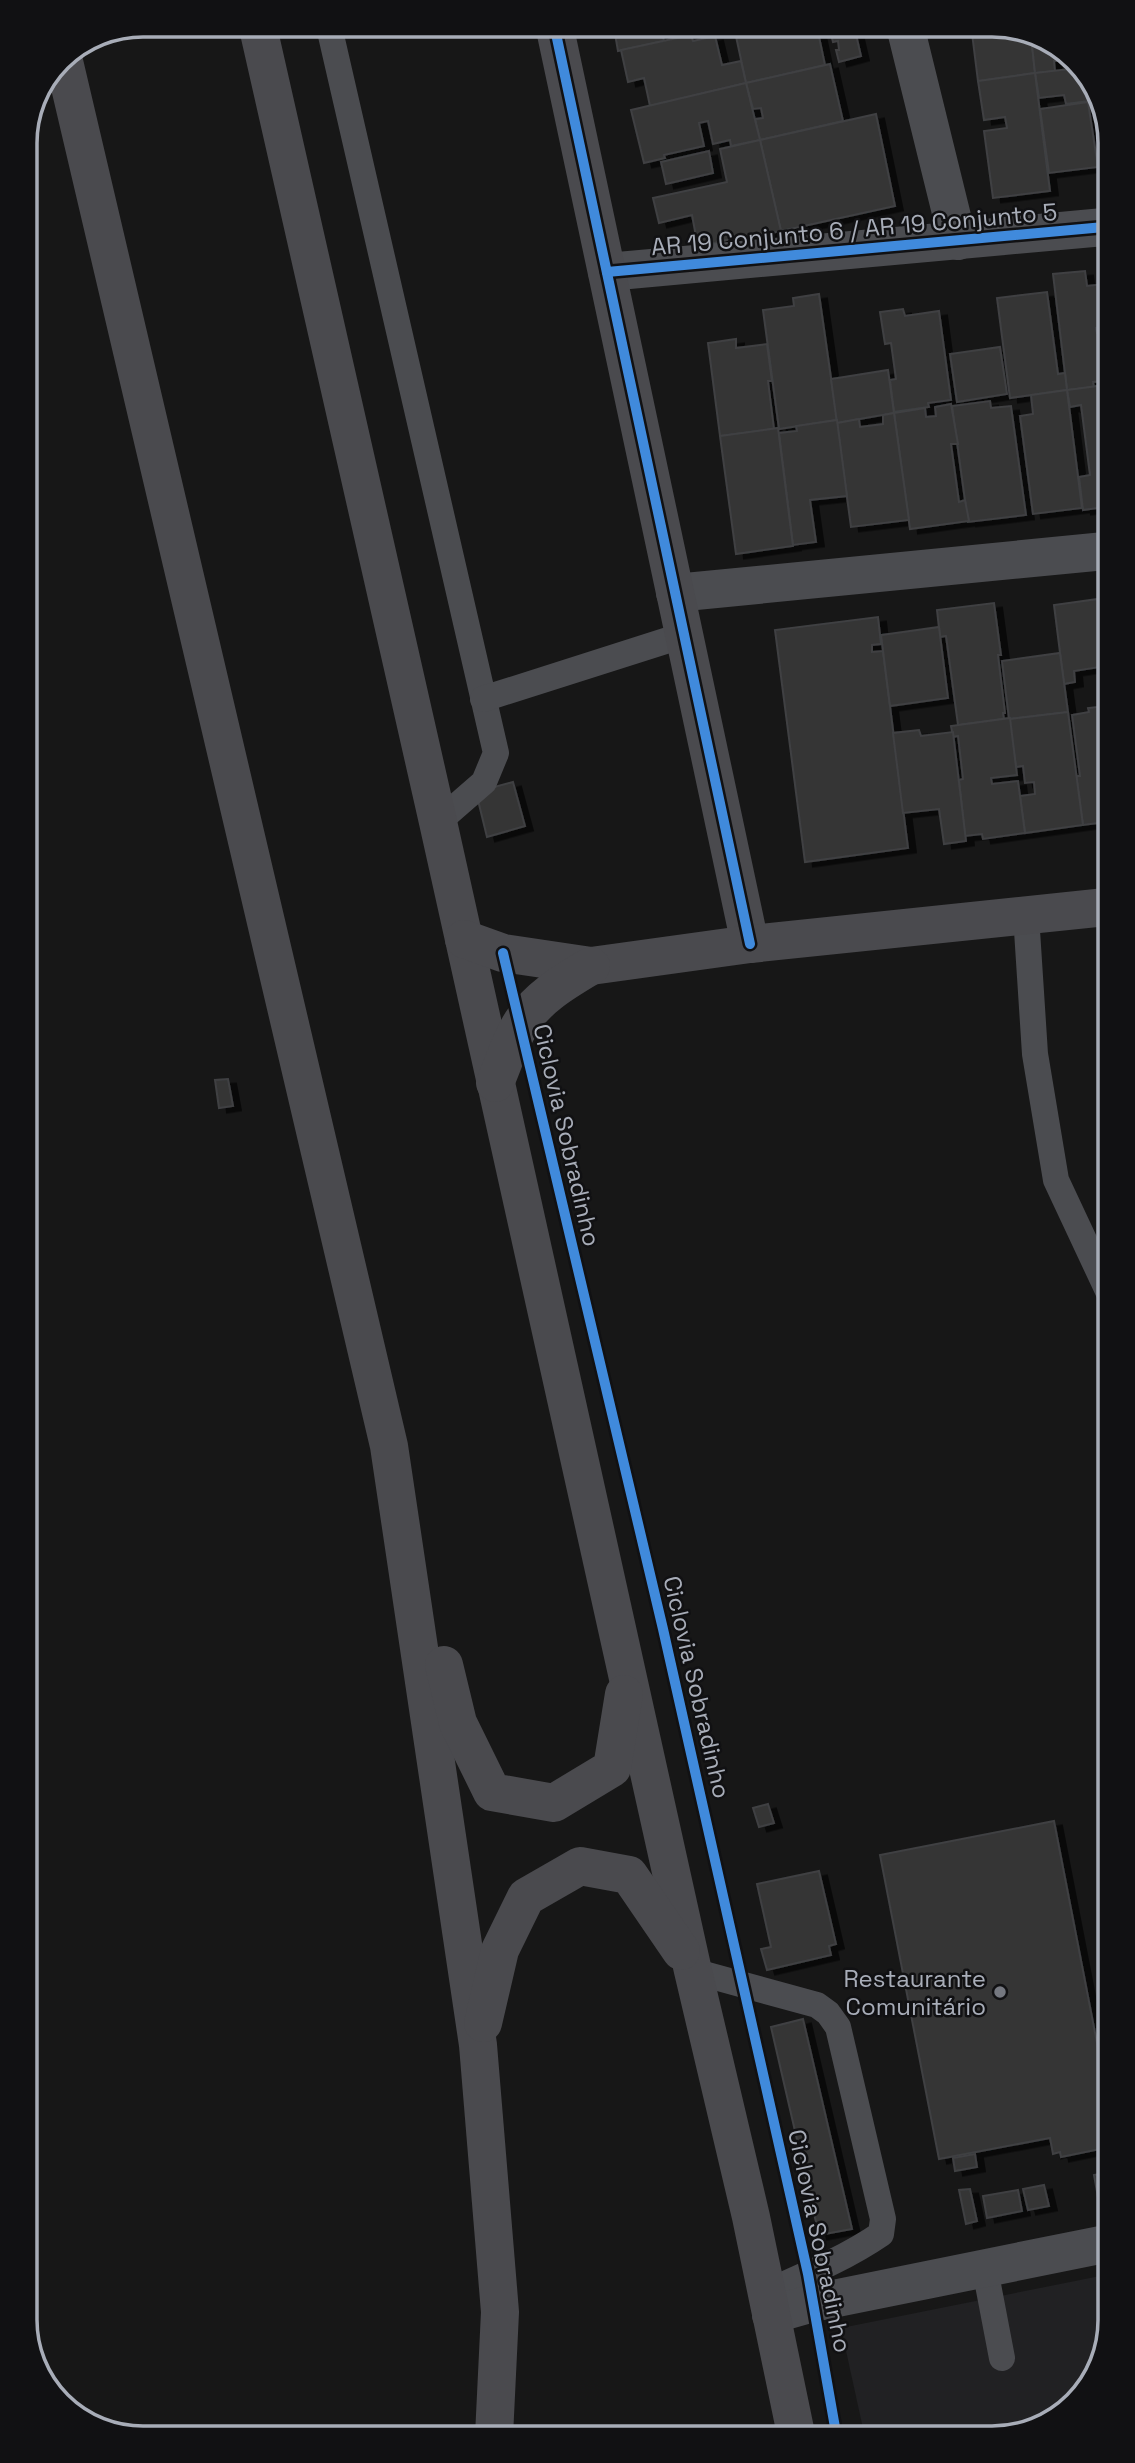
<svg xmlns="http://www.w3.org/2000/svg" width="1135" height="2463" viewBox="0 0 1135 2463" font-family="'Space Grotesk',sans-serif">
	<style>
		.built { fill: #212123 }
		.building { fill: #353536; stroke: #3f4043; stroke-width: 2; filter: url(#shadow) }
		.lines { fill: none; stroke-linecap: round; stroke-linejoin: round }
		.lane { stroke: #4b4c50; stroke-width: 26 }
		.street { stroke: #4b4c50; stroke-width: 38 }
		.secondary { stroke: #4a4a4e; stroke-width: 38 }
		.cycleway-casing { stroke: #111113; stroke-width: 15 }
		.cycleway { stroke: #408adc; stroke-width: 10 }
		.poi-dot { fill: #757880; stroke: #111113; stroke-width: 2.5 }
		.labels { text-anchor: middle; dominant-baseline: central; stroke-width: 5; stroke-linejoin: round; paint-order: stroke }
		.street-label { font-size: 24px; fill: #a8adb8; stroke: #111113 }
		.poi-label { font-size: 24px; fill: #a8adb8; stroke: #111113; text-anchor: end }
		.rim { fill: none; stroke: #a8adb8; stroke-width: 3.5 }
	</style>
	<defs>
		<filter id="shadow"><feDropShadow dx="8" dy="4.5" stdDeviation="0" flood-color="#0009"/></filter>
	</defs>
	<rect width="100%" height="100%" fill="#171717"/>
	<path class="built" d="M1110 2274V2321L1086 2392 1031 2432 864 2433 841 2328Z"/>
	<g class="building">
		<path d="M971 25H1000L1031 36 1035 73 978 81Z"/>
		<path d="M829 26H854L861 56 839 62 836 50H839L838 41 833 42Z"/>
		<path d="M734 27H794L796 36 818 32 825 65 746 83Z"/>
		<path d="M614 28H686L662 34 664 41 618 51Z"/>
		<path d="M691 35 693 41 715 36 722 65 741 61 746 83 650 106 644 78 628 82 621 50Z"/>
		<path d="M1031 36 1064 49 1078 68 1070 69 1069 60 1054 61 1055 71 1035 73Z"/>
		<path d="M830 64 843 121 760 140 755 119 763 118 761 108 753 109 746 83Z"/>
		<path d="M1078 68 1098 100 1066 104 1064 95 1039 98 1035 73Z"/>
		<path d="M1035 73 1050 191 993 198 984 131 1007 128 1005 117 984 120 978 81Z"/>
		<path d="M746 83 760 140 731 146 730 140 713 144 708 121 699 123 704 146 664 155 665 158 644 163 631 110Z"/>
		<path d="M1098 98 1104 104V146L1098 100Z"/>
		<path d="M1088 102 1098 167 1049 173 1040 109Z"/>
		<path d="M876 114 895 206 781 231 760 140Z"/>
		<path d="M760 140 781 231 743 239V236L698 247 692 215 659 223 653 198 727 182 720 149Z"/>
		<path d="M709 151 713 173 666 184 661 162Z"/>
		<path d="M1085 271 1087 286 1105 284V327L1096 328 1097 333H1105V381L1093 382 1094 387 1067 390 1053 274Z"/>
		<path d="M1047 292 1058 374 1065 373 1067 390 1010 398 997 298Z"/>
		<path d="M819 294 837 420 779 429 763 310 794 306 793 298Z"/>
		<path d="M903 309 905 316 939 311 951 400 928 403 929 407 894 412 890 380 896 379 891 343 885 344 880 312Z"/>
		<path d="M736 339V348L767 344 772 381H768L774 429 720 436 708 343Z"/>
		<path d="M1000 347 1007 394 957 402 950 354Z"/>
		<path d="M888 370 894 413 837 423 831 379Z"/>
		<path d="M1105 385V507L1083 510 1079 477 1090 475 1081 405 1070 407 1067 390Z"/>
		<path d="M1067 390 1082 508 1033 514 1020 416 1033 414 1031 395Z"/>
		<path d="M990 401 991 408 1011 406 1026 515 968 522 952 406Z"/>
		<path d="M951 404 958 444H951L959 502 965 500 969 521 910 529 894 413 925 408 926 417 936 416 935 407Z"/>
		<path d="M894 413 909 520 851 527 837 423 859 419 860 427 883 424V415Z"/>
		<path d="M837 420 847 496 810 500 816 542 793 545 779 433 797 431 796 426Z"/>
		<path d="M778 428 793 546 736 554 720 436Z"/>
		<path d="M1098 599 1106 666 1074 671 1075 682 1064 684 1054 605Z"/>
		<path d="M994 603 1001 655H998L1005 713H1003L1004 719 958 725 946 636 940 637 937 610Z"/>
		<path d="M878 617 881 644 872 645V652L883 651 908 848 805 862 775 630Z"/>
		<path d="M939 627 948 698 890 706 881 635Z"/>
		<path d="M1060 653 1068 712 1009 719 1002 661Z"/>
		<path d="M1106 706V822L1083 825 1076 776H1080L1072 715 1089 712 1088 708Z"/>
		<path d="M1068 712 1083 825 1025 833 1020 796 1035 794 1034 782 1025 783 1023 766 1016 767 1009 719Z"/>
		<path d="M1010 718 1017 775 991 778 992 784 1018 781 1025 833 983 839 982 834 965 836 959 780 963 779 958 736 953 737 951 726Z"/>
		<path d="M919 730 921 736 953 732 966 841 944 844 939 809 903 813 893 733Z"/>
		<path d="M513 782 525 826 487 837 476 792Z"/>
		<path d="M228 1079 233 1106 219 1108 215 1080Z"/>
		<path d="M768 1804 774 1823 759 1827 753 1808Z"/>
		<path d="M1054 1821 1110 2110V2126H1107L1110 2147 1061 2157 1060 2152 1053 2154 1050 2138 939 2159 880 1855Z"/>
		<path d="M819 1871 836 1944 829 1946 831 1955 767 1970 761 1949 771 1947 757 1884Z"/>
		<path d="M803 2019 852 2229 819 2235 771 2027Z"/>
		<path d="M975 2154 977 2167 955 2171 953 2158Z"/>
		<path d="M1110 2172V2195L1098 2197 1094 2175Z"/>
		<path d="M1044 2185 1049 2206 1028 2210 1023 2189Z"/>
		<path d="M970 2189 977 2221 966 2224 959 2190Z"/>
		<path d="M1018 2190 1022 2211 987 2218 983 2196Z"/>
	</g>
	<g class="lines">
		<g class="lane">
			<path d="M330 31 496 753 484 782 438 822"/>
			<path d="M483 699 684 635"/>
			<path d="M1026 915 1035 1054 1056 1180 1108 1291"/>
			<path d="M693 1971 817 2005 828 2013 838 2027 883 2219 881 2234C846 2258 805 2275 767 2292"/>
			<path d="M985 2269 1002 2358"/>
		</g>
		<g class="street">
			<path d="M905 26 958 241"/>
			<path d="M607 272 1104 227"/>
			<path d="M675 593 1105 551"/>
			<path d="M771 2315 813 2303 1110 2243"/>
		</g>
		<g class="secondary">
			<path d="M555 29 750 944"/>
			<path d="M259 32 438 822 693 1971 751 2217 796 2434"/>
			<path d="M63 57 389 1446 478 2045 500 2312 494 2436"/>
			<path d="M464 939 503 953 591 966 750 944 1106 907"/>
			<path d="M495 1083C503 1065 509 1044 519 1027 535 999 564 982 591 966"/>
			<path d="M444 1665 458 1723 492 1792 554 1803 612 1768 624 1694"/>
			<path d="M483 2023 500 1950 526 1897 580 1866 629 1875 681 1951"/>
		</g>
		<g class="cycleway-casing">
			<g id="cycleway">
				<path d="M555 29 750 944"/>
				<path d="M607 272 1104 227"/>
				<path d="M503 953 663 1629 808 2274 836 2433"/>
			</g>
		</g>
		<use href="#cycleway" class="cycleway"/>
	</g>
	<circle class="poi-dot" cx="1000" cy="1992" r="7"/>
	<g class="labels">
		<g class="street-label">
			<text transform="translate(854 229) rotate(-5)">AR 19 Conjunto 6 / AR 19 Conjunto 5</text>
			<text transform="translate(567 1135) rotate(77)">Ciclovia Sobradinho</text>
			<text transform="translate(697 1687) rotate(77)">Ciclovia Sobradinho</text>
			<text transform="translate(820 2241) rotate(78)">Ciclovia Sobradinho</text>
		</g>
		<g class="poi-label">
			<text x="986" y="1978">Restaurante<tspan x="986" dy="28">Comunitário</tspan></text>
		</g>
	</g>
	<path d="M0 0H1135V2463H0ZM143 37H992A106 106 0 0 1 1098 143V2320A106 106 0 0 1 992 2426H143A106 106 0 0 1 37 2320V143A106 106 0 0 1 143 37Z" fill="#111113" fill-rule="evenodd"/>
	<path class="rim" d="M143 37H992A106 106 0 0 1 1098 143V2320A106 106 0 0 1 992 2426H143A106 106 0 0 1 37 2320V143A106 106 0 0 1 143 37Z"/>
</svg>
